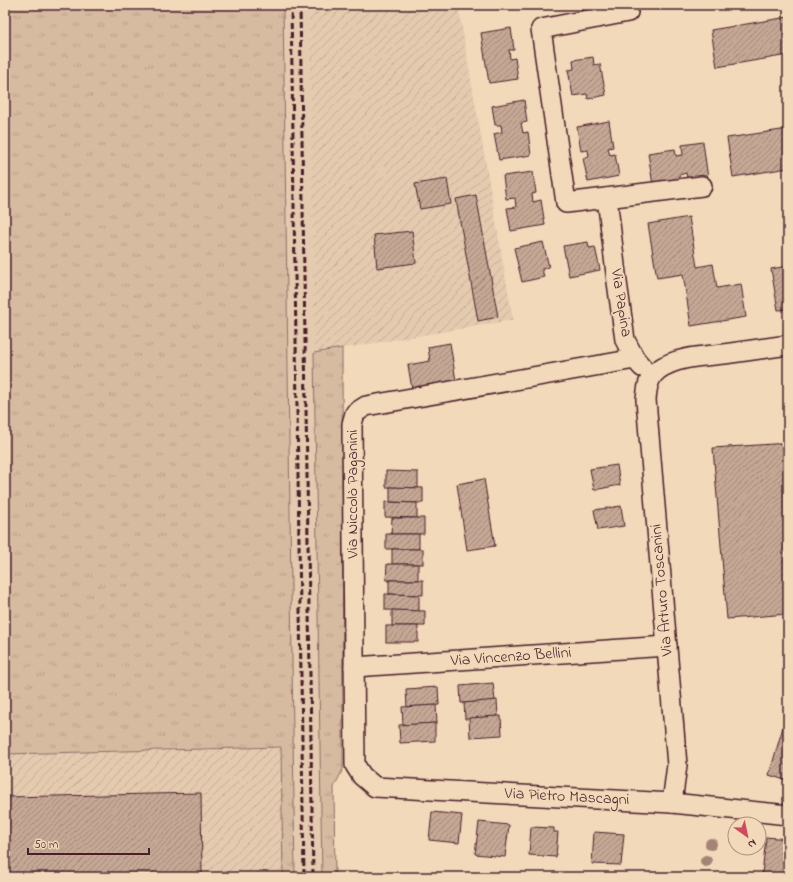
<svg xmlns="http://www.w3.org/2000/svg" width="793" height="882" viewBox="0 0 793 882" font-family="'Indie Flower',sans-serif">
	<style>
		.built { fill: #e4caae }
		.industrial { fill: url(#industrial-furrows) }
		.grass { fill: url(#grass-tufts); stroke: #906d66 }
		.building { fill: url(#building-hatch); stroke: #4a1f2b }
		.lines { fill: none; stroke-linecap: round; stroke-linejoin: round }
		.street-casing { stroke: #4a1f2b; stroke-width: 22 }
		.street { stroke: #f1d9b9; stroke-width: 19 }
		.rail { stroke: #4a1f2b; stroke-width: 3; stroke-dasharray: 6 3; stroke-linecap: butt }
		.tree { fill: #a58478 }
		.labels { text-anchor: middle; dominant-baseline: central; stroke-width: 3.5; stroke-linejoin: round; paint-order: stroke }
		.street-label { font-size: 16px; fill: #4a1f2b; stroke: #f1d9b9 }
	</style>
	<defs>
		<pattern id="industrial-furrows" width="10" height="10" patternUnits="userSpaceOnUse"><rect width="10" height="10" fill="#e4caae"/><path d="M-1 1l2-2M0 10L10 0M9 11l2-2" fill="none" stroke="#c5ad96"/></pattern>
		<pattern id="grass-tufts" width="24" height="20" patternUnits="userSpaceOnUse"><rect width="24" height="20" fill="#d6bba1"/><path d="M3 7l-1-3M5 7V3M7 7l1-3M15 17l-1-3M17 17v-4M19 17l1-3" fill="none" stroke="#b9a08b"/></pattern>
		<pattern id="building-hatch" width="6" height="6" patternUnits="userSpaceOnUse"><rect width="6" height="6" fill="#c5a894"/><path d="M-1 1l2-2M0 6l6-6M5 7l2-2" fill="none" stroke="#a28879"/></pattern>
	</defs>
	<rect width="100%" height="100%" fill="#f1d9b9"/>
	<filter id="ink" filterUnits="userSpaceOnUse"><feTurbulence type="fractalNoise" baseFrequency=".025" numOctaves="2"/><feDisplacementMap in="SourceGraphic" scale="8" xChannelSelector="R" yChannelSelector="G"/><feConvolveMatrix kernelMatrix="1 2 1 2 8 2 1 2 1" color-interpolation-filters="sRGB"/></filter>
	<g filter="url(#ink)">
		<path class="built" d="M283 5H309L322 877H295Z"/>
		<g class="industrial">
			<path d="M309 5H458L513 320 314 353Z"/>
			<path d="M282 747 283 877H5V754Z"/>
		</g>
		<g class="grass">
			<path d="M5 5H283L295 877H283L281 747 5 754Z"/>
			<path d="M342 348 343 769 334 787 335 877H322L314 353Z"/>
		</g>
		<g class="building">
			<path d="M788 17V55L717 67 711 30Z"/>
			<path d="M511 28 514 50H509L510 59 515 58 518 79 489 83 481 33Z"/>
			<path d="M593 57 594 65 600 64 606 95 588 99 587 94 573 96 568 70 574 69 573 60Z"/>
			<path d="M524 100 527 122 521 123 523 133 528 132 531 155 499 160 494 134 502 132 501 125H495L492 106Z"/>
			<path d="M609 121 613 147 608 148 610 155 615 154 619 176 588 182 583 158 589 157 588 150 581 151 577 127Z"/>
			<path d="M788 129V168L733 177 727 138Z"/>
			<path d="M703 142 708 179 688 182 686 173 679 175 680 181 653 185 648 153 675 149 676 156 683 155 682 145Z"/>
			<path d="M533 172 536 193 532 194 533 202 541 200 545 225 511 231 507 208 516 207 515 198 506 199 503 176Z"/>
			<path d="M447 179 451 204 420 209 415 184Z"/>
			<path d="M476 195 498 317 478 321 456 199Z"/>
			<path d="M689 217 697 267 713 264 717 288 741 284 746 317 691 326 683 274 657 278 648 224Z"/>
			<path d="M412 231 416 263 377 268 374 235Z"/>
			<path d="M543 242 549 267 542 269 544 277 522 282 514 248Z"/>
			<path d="M588 242 589 248 595 247 600 270 569 276 563 246Z"/>
			<path d="M788 266V309L778 310 771 269Z"/>
			<path d="M450 343 456 381 412 389 408 365 430 361 428 347Z"/>
			<path d="M788 443V614L727 619 713 448Z"/>
			<path d="M617 465 620 485 594 490 590 469Z"/>
			<path d="M386 471 418 472V488L386 487Z"/>
			<path d="M484 479 495 546 467 550 457 484Z"/>
			<path d="M390 487 423 488V503L390 502Z"/>
			<path d="M385 502 417 503V518L385 517Z"/>
			<path d="M621 506 624 526 598 530 594 510Z"/>
			<path d="M392 518H424V534H391Z"/>
			<rect x="386" y="534" width="33" height="15"/>
			<rect x="392" y="549" width="31" height="15"/>
			<path d="M387 564H418V580H386Z"/>
			<path d="M389 580H423V595L389 594Z"/>
			<path d="M385 594 419 595V611L385 610Z"/>
			<path d="M392 610 425 611V626H392Z"/>
			<rect x="386" y="626" width="32" height="16"/>
			<path d="M493 683 495 701 461 703 460 686Z"/>
			<path d="M438 687 439 705 407 707 406 689Z"/>
			<path d="M497 700 498 716 465 719 464 703Z"/>
			<path d="M436 705 437 723 403 725 402 707Z"/>
			<path d="M788 710V781L769 775Z"/>
			<path d="M498 716H501L502 735 470 737 469 718Z"/>
			<path d="M435 723V741L400 743 399 725Z"/>
			<path d="M201 793 202 877H5V797Z"/>
			<path d="M432 812 462 815 459 843 429 840Z"/>
			<path d="M479 822 509 825 505 857 475 854Z"/>
			<path d="M531 827 554 828V832H558L556 857 529 855Z"/>
			<path d="M594 832 624 834 621 865 592 864Z"/>
			<path d="M766 837 788 839V877L762 874Z"/>
		</g>
		<g class="lines">
			<g class="street-casing">
				<g id="street">
					<path d="M628 12 541 29 566 203 702 186"/>
					<path d="M607 198 617 282 625 340 635 359 642 367"/>
					<path d="M635 359 366 406 355 413 352 424 355 765 362 776 375 787 672 803 788 815"/>
					<path d="M354 667 667 646"/>
					<path d="M672 803 677 765 646 400C647 388 648 377 658 370 675 357 704 356 724 354 745 351 767 348 788 345"/>
				</g>
			</g>
			<use href="#street" class="street"/>
			<g class="rail">
				<path d="M291 5 304 877"/>
				<path d="M300 5 313 877"/>
			</g>
		</g>
		<g class="tree">
			<circle cx="711" cy="844" r="6"/>
			<circle cx="706" cy="861" r="6"/>
		</g>
	</g>
	<g class="labels">
		<g class="street-label">
			<text transform="translate(621 303) rotate(81)">Via Papina</text>
			<text transform="translate(353 494) rotate(-90)">Via Niccolò Paganini</text>
			<text transform="translate(662 590) rotate(-95)">Via Arturo Toscanini</text>
			<text transform="translate(511 657) rotate(-4)">Via Vincenzo Bellini</text>
			<text transform="translate(567 797) rotate(3)">Via Pietro Mascagni</text>
		</g>
	</g>
	<rect width="793" height="882" fill="none" stroke="#f1d9b9" stroke-width="20"/>
	<rect x="10" y="10" width="773" height="862" fill="none" stroke="#4a1f2b" stroke-width="1.5" filter="url(#ink)"/>
	<g transform="translate(747 836) rotate(147)"><circle r="19" fill="#f1d9b9" stroke="#ae8f80"/>
	<path d="M0-3L7 15L0 10L-7 15Z" fill="#d1495b"/>
	<text y="-6" font-size="11" font-weight="bold" text-anchor="middle" fill="#4a1f2b">N</text>
	</g>
	<path d="M28 848v6h121v-6" fill="none" stroke="#4a1f2b" stroke-width="2"/>
	<text x="34" y="848" font-size="12" fill="#4a1f2b" stroke="#f1d9b9" stroke-width="3" paint-order="stroke">50 m</text>
</svg>
